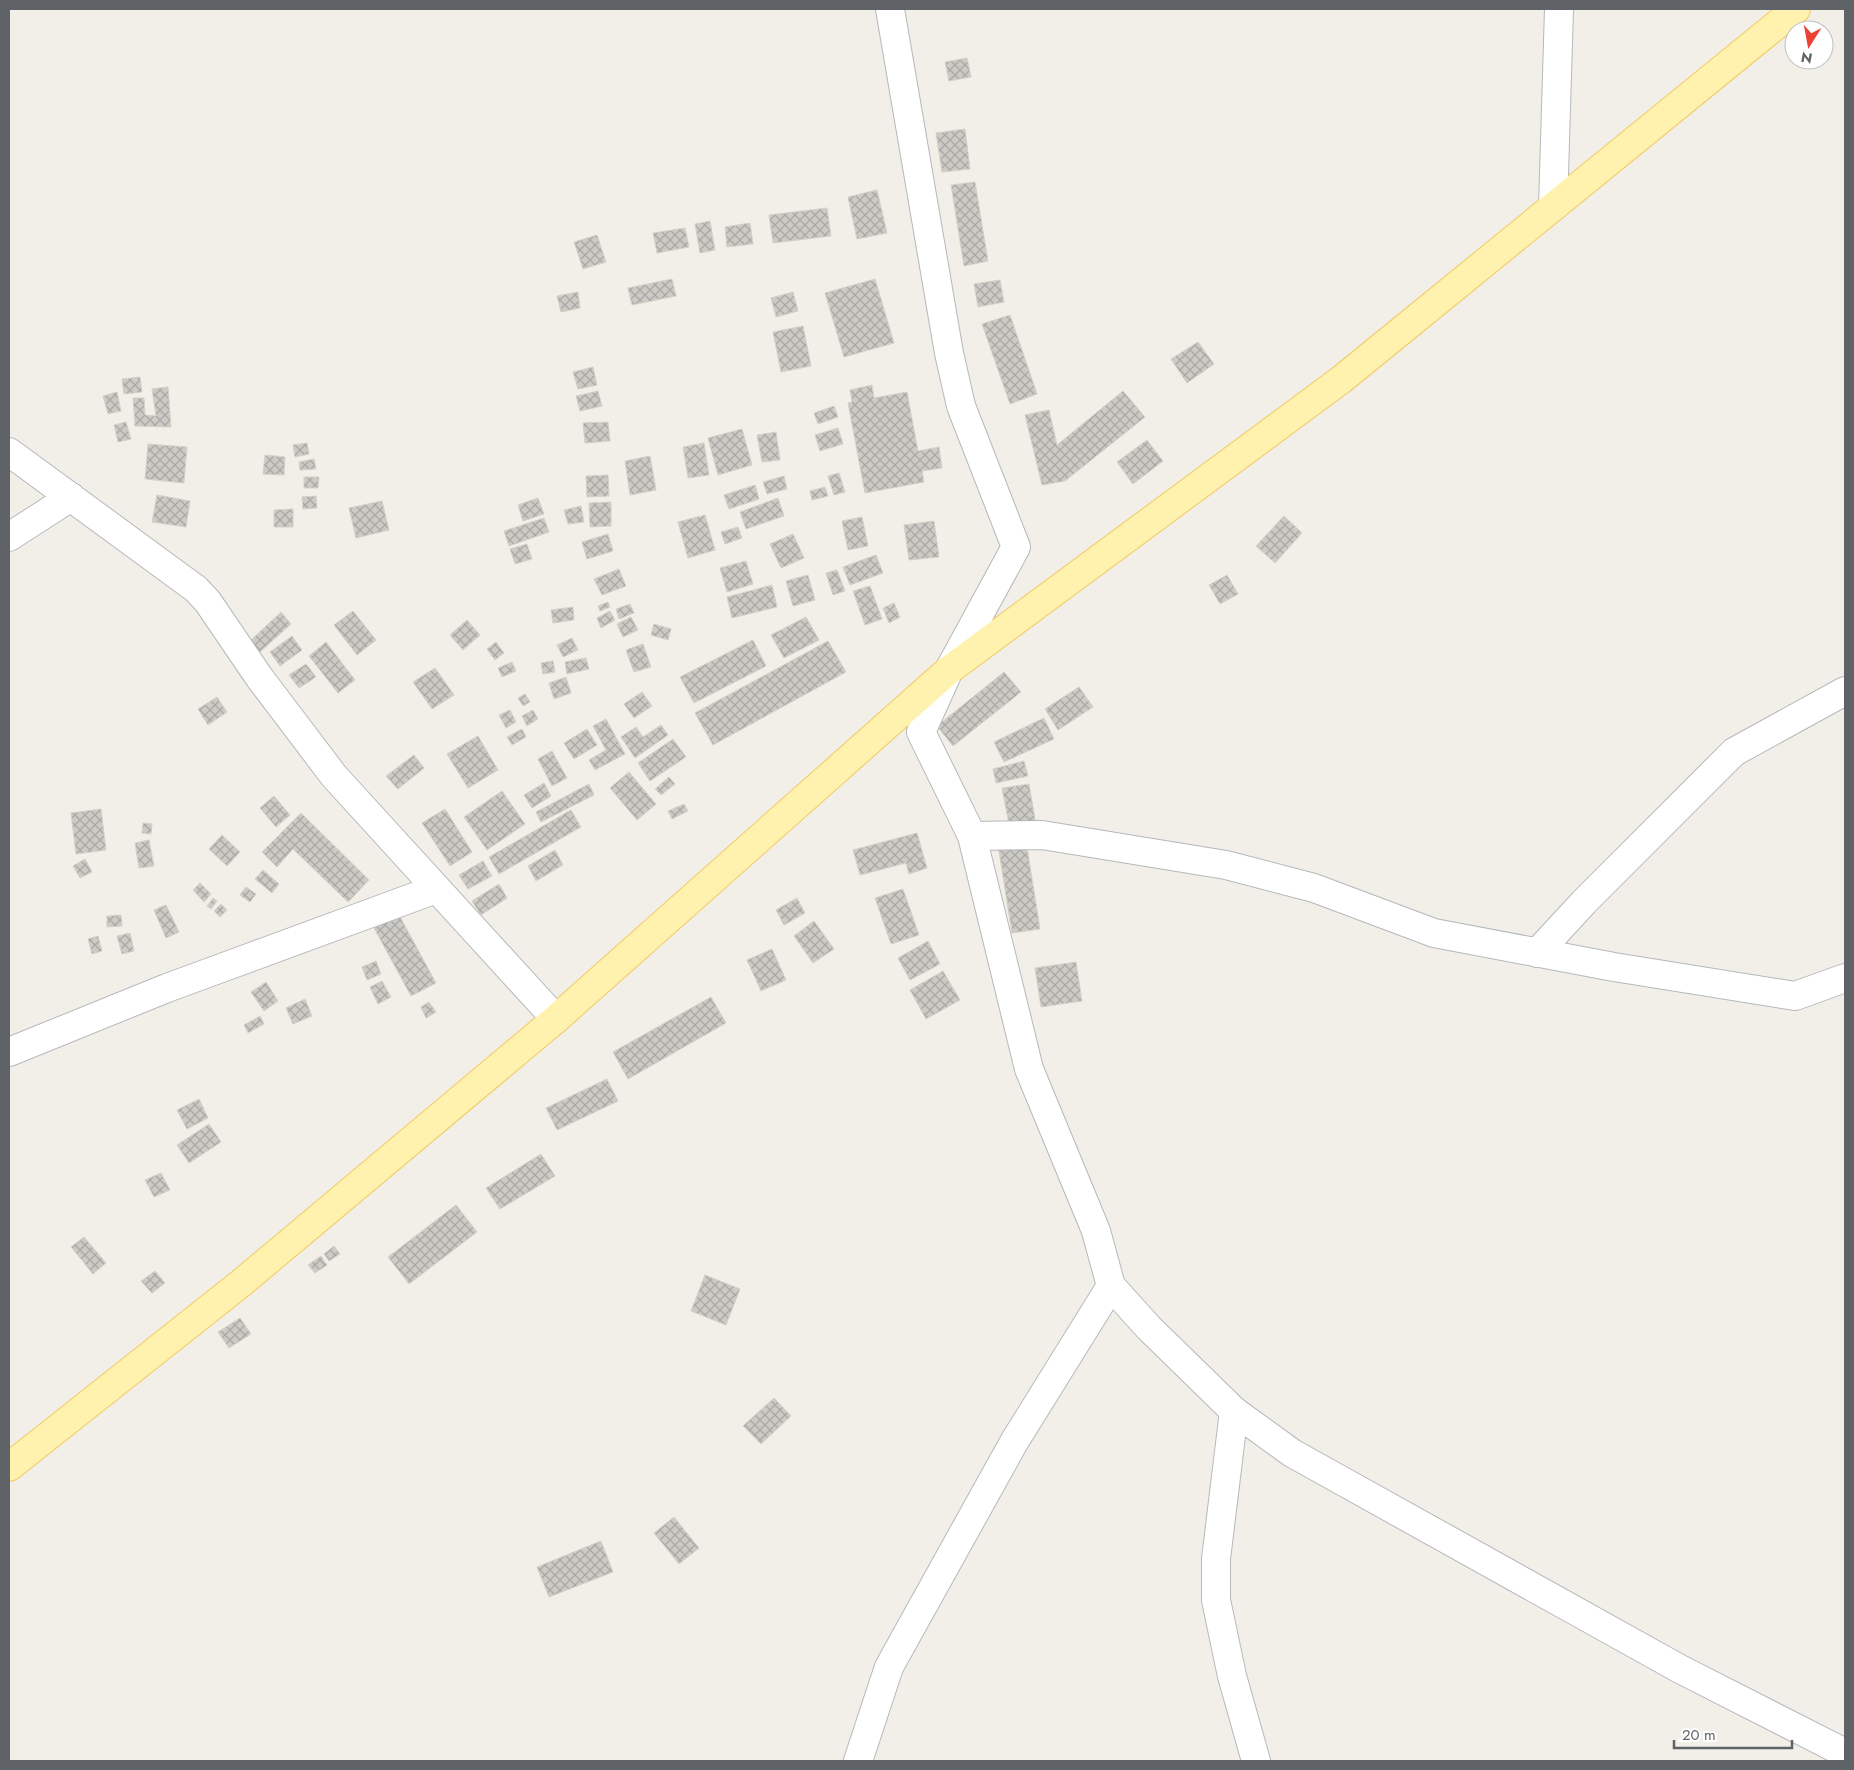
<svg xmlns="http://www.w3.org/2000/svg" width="1854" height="1770" viewBox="0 0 1854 1770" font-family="Jost,sans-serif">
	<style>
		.building { fill: url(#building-cross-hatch); stroke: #d6d1c6 }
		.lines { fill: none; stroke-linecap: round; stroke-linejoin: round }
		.minor-casing { stroke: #b5b8bc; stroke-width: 30 }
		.major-casing { stroke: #f2c960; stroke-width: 30 }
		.minor { stroke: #fff; stroke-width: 28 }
		.major { stroke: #fff2af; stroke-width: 28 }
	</style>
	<defs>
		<pattern id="building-cross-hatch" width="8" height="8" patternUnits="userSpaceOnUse" patternTransform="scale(1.25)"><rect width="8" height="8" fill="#cccac5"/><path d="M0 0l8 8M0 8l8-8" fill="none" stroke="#a9a8a4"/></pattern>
	</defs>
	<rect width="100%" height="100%" fill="#f1efe8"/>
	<g class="building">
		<path d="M967 58 971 77 949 81 945 62Z"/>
		<path d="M965 129 970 169 942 172 936 133Z"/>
		<path d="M975 182 988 261 964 266 951 185Z"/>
		<path d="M877 190 887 233 857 239 848 197Z"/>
		<path d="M827 208 831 236 773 243 769 215Z"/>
		<path d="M710 221 715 250 700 253 695 224Z"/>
		<path d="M750 223 753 244 727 247 725 227Z"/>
		<path d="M685 228 689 247 657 253 653 233Z"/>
		<path d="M597 235 606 262 583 269 574 242Z"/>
		<path d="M672 279 676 296 632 305 628 288Z"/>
		<path d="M875 279 894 343 844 357 825 293Z"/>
		<path d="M1000 280 1004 302 978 307 974 284Z"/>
		<path d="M578 292 580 308 561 312 557 296Z"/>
		<path d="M793 292 798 311 776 317 771 298Z"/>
		<path d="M1010 315 1037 394 1010 404 982 324Z"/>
		<path d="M803 326 811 366 781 372 773 332Z"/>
		<path d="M1198 342 1214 364 1187 383 1171 359Z"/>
		<path d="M593 367 597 385 578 389 573 372Z"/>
		<path d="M140 377 142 392 124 394 122 379Z"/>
		<path d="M872 385 874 398 907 392 918 451 939 447 942 468 922 471 924 482 865 493 848 403 852 402 850 390Z"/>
		<path d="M168 387 171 427 135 426 133 398H144L145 415 156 416 152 389Z"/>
		<path d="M598 391 602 406 580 411 576 396Z"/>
		<path d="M1123 391 1145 417 1065 481 1042 485 1025 415 1049 410 1057 445Z"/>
		<path d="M117 392 121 411 108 414 103 396Z"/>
		<path d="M834 406 838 417 818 424 814 413Z"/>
		<path d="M126 422 131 439 118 442 114 425Z"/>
		<path d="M608 422 610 441 585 443 583 423Z"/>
		<path d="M838 428 843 444 820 451 815 435Z"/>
		<path d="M742 429 752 465 718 475 708 438Z"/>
		<path d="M776 432 780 460 762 462 757 435Z"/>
		<path d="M1147 440 1163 461 1133 484 1117 462Z"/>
		<path d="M307 443 309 454 295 457 293 445Z"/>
		<path d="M704 443 709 475 688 478 683 447Z"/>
		<path d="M148 444 187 447 184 483 145 479Z"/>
		<path d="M265 455 285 457 284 475 263 474Z"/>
		<path d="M650 456 656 490 630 495 625 461Z"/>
		<path d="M314 459 316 469 300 470 299 462Z"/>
		<path d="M839 473 845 492 834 495 828 476Z"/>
		<path d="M608 475 609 496 587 497 586 476Z"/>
		<path d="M784 476 787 489 767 494 763 482Z"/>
		<path d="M304 477H319L318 488H304Z"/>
		<path d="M755 485 759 499 729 509 724 495Z"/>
		<path d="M825 487 828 496 812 500 810 491Z"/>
		<path d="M157 495 190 501 186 527 152 522Z"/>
		<path d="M316 496 317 508 303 509 302 497Z"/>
		<path d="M538 498 544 514 523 521 518 505Z"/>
		<path d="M778 498 784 516 746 529 740 512Z"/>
		<path d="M382 501 389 530 356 538 349 508Z"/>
		<path d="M611 502V526L590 527 589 503Z"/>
		<path d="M581 506 584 522 568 524 564 510Z"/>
		<path d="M293 509V527H274V510Z"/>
		<path d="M705 515 715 550 688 558 678 522Z"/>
		<path d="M1284 516 1302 533 1275 563 1256 546Z"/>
		<path d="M862 517 868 546 848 550 842 521Z"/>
		<path d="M544 518 549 532 509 546 504 531Z"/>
		<path d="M934 521 939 557 909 560 904 525Z"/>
		<path d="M738 527 742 538 725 544 721 532Z"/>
		<path d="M608 534 613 551 587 559 582 542Z"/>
		<path d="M793 534 804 558 781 568 770 544Z"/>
		<path d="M527 544 532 559 515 564 510 549Z"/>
		<path d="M876 555 883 573 850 585 843 567Z"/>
		<path d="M746 561 753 584 727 592 720 568Z"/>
		<path d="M619 569 626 586 602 595 594 579Z"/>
		<path d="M837 570 845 591 833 595 826 573Z"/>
		<path d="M808 575 815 600 793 606 786 581Z"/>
		<path d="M1227 575 1238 594 1220 604 1209 585Z"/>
		<path d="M772 585 777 607 732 618 727 597Z"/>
		<path d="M870 586 882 619 865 625 853 591Z"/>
		<path d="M608 602 610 607 600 611 598 606Z"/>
		<path d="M894 603 900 617 889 623 883 608Z"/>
		<path d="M630 604 634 613 619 619 616 609Z"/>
		<path d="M573 607 574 620 553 623 551 610Z"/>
		<path d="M353 611 376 640 357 655 334 625Z"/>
		<path d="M610 611 615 620 601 628 597 618Z"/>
		<path d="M281 612 291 624 260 652 250 641Z"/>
		<path d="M631 617 638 630 623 637 617 624Z"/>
		<path d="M806 617 819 640 784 658 771 635Z"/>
		<path d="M467 620 480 635 463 650 450 635Z"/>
		<path d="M654 624 671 629 668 640 651 635Z"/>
		<path d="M292 636 302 650 280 666 270 652Z"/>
		<path d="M572 638 578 650 563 657 557 645Z"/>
		<path d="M753 640 766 666 694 703 680 677Z"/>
		<path d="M828 641 846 672 713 745 695 713Z"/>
		<path d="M326 642 355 680 338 693 309 656Z"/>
		<path d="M496 642 504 653 495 660 487 649Z"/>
		<path d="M643 644 651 667 634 672 626 650Z"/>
		<path d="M586 658 589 669 567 674 565 662Z"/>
		<path d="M553 661 555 672 543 674 541 663Z"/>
		<path d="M512 662 516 671 502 677 498 668Z"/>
		<path d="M306 664 316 677 299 688 289 675Z"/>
		<path d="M435 668 454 695 432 709 413 682Z"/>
		<path d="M1004 672 1021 692 953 746 937 726Z"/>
		<path d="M566 677 571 693 554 699 549 683Z"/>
		<path d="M1079 687 1093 707 1058 730 1045 709Z"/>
		<path d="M642 692 652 706 634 718 624 704Z"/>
		<path d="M525 694 530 702 523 706 518 698Z"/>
		<path d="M217 697 227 712 208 725 198 709Z"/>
		<path d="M510 710 516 722 506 728 499 715Z"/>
		<path d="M533 710 538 719 527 726 522 716Z"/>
		<path d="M1044 718 1054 739 1004 762 994 742Z"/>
		<path d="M606 719 625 754 595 770 589 760 606 750 593 726Z"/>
		<path d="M661 725 668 735 635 758 621 737 636 727 643 737Z"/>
		<path d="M522 729 526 737 512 745 507 737Z"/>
		<path d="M587 729 597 745 574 759 564 743Z"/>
		<path d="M478 736 498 770 468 788 447 754Z"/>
		<path d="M673 739 686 757 650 781 638 763Z"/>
		<path d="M552 751 567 778 552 786 538 759Z"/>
		<path d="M414 755 424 768 398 789 386 776Z"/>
		<path d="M1024 761 1028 776 996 783 993 769Z"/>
		<path d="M629 772 656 804 637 820 610 788Z"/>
		<path d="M669 777 675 784 661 795 655 789Z"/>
		<path d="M544 783 551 796 532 808 524 795Z"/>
		<path d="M589 784 594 795 541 822 536 812Z"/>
		<path d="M1029 784 1036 825 1010 829 1002 788Z"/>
		<path d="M502 791 525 824 487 850 464 817Z"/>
		<path d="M274 796 290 815 276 827 260 808Z"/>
		<path d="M684 804 688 811 672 819 668 811Z"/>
		<path d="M101 809 106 850 76 854 71 813Z"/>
		<path d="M445 809 472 852 450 866 422 823Z"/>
		<path d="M571 810 581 827 499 874 489 857Z"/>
		<path d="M301 813 369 880 348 902 293 849 277 867 262 852Z"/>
		<path d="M143 823 152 824 151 834 142 833Z"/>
		<path d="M917 833 927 868 909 874 906 863 860 875 853 850Z"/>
		<path d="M222 835 240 852 227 866 209 849Z"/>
		<path d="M149 840 154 866 139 868 135 843Z"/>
		<path d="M1026 841 1040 929 1012 933 998 845Z"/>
		<path d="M555 850 563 865 536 881 528 866Z"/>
		<path d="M85 859 92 872 80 878 73 866Z"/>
		<path d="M483 861 492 876 468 889 459 875Z"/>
		<path d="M263 870 279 884 272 893 255 879Z"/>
		<path d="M200 883 211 894 204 902 193 890Z"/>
		<path d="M499 884 507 898 481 915 472 901Z"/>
		<path d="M246 887 256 894 250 902 240 895Z"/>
		<path d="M903 889 919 935 891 944 875 898Z"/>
		<path d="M213 898 217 901 211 909 207 906Z"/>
		<path d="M797 898 805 913 784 925 776 910Z"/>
		<path d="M221 904 227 910 220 917 214 911Z"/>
		<path d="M166 905 179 932 166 938 154 910Z"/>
		<path d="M121 915 122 926 107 927V916Z"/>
		<path d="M399 915 436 983 411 996 374 928Z"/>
		<path d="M814 921 834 949 813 963 794 936Z"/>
		<path d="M130 933 134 951 122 954 117 936Z"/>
		<path d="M98 936 102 951 92 954 88 939Z"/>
		<path d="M928 941 940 964 910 980 898 958Z"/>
		<path d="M772 949 786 980 761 991 747 960Z"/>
		<path d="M376 961 381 974 367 980 362 967Z"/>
		<path d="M1076 962 1082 1001 1041 1007 1035 968Z"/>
		<path d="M943 971 960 1000 926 1019 910 990Z"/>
		<path d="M382 981 391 997 378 1004 370 987Z"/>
		<path d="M266 982 278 1001 264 1011 251 992Z"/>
		<path d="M711 997 726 1023 628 1079 613 1052Z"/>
		<path d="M305 999 312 1016 293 1024 286 1008Z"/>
		<path d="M429 1002 436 1012 426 1018 421 1007Z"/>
		<path d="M260 1016 264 1024 248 1033 244 1025Z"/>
		<path d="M607 1079 618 1101 557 1130 546 1108Z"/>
		<path d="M199 1099 208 1118 187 1129 177 1110Z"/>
		<path d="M209 1124 221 1142 189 1163 177 1145Z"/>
		<path d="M541 1154 555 1176 500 1209 486 1188Z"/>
		<path d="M161 1173 170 1190 154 1197 145 1180Z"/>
		<path d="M456 1205 477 1232 409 1284 388 1257Z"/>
		<path d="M84 1237 106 1263 93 1274 71 1247Z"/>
		<path d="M334 1246 340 1254 329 1261 324 1254Z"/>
		<path d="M321 1256 327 1265 315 1273 308 1265Z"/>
		<path d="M155 1271 165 1283 152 1293 141 1281Z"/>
		<path d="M705 1275 740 1289 726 1325 691 1311Z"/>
		<path d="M240 1318 251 1334 229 1348 218 1332Z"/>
		<path d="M774 1398 791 1416 761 1444 743 1426Z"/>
		<path d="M674 1517 699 1548 679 1564 654 1533Z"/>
		<path d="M601 1541 613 1572 549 1597 537 1567Z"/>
	</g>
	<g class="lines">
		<g class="minor-casing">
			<g id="minor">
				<path d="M890 9 949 353 961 406 1016 547 949 670 921 732 972 836 1029 1069 1096 1231 1111 1286 1149 1328 1234 1411 1292 1453 1680 1669 1845 1753"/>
				<path d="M1553 207 1559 9"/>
				<path d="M9 452 196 589 208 602 259 677 334 776 556 1019"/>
				<path d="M9 537 71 497"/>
				<path d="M972 836 1042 835 1226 865 1314 888 1434 933 1614 967 1795 996 1845 978"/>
				<path d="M1537 953 1584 902 1734 752 1845 691"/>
				<path d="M9 1052 167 988 436 889"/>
				<path d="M1234 1411 1216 1559V1600L1232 1676 1256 1761"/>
				<path d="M858 1761 889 1667 1014 1442 1111 1286"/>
			</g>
		</g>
		<g class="major-casing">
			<path id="major" d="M9 1467 240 1284 556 1019 949 670 1342 379 1796 9"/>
		</g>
		<use href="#minor" class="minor"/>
		<use href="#major" class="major"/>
	</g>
	<rect width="1854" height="1770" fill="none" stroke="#5f6368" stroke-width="20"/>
	<g transform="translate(1809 45) rotate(191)"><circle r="24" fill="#ffffff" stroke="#bfc1c3"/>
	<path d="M0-4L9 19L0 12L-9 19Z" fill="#ea4335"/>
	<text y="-8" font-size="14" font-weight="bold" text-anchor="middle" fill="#5f6368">N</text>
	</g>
	<path d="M1674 1740v8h118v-8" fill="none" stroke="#5f6368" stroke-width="2.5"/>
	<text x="1682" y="1740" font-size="15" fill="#5f6368" stroke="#ffffff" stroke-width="4" paint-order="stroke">20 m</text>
</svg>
